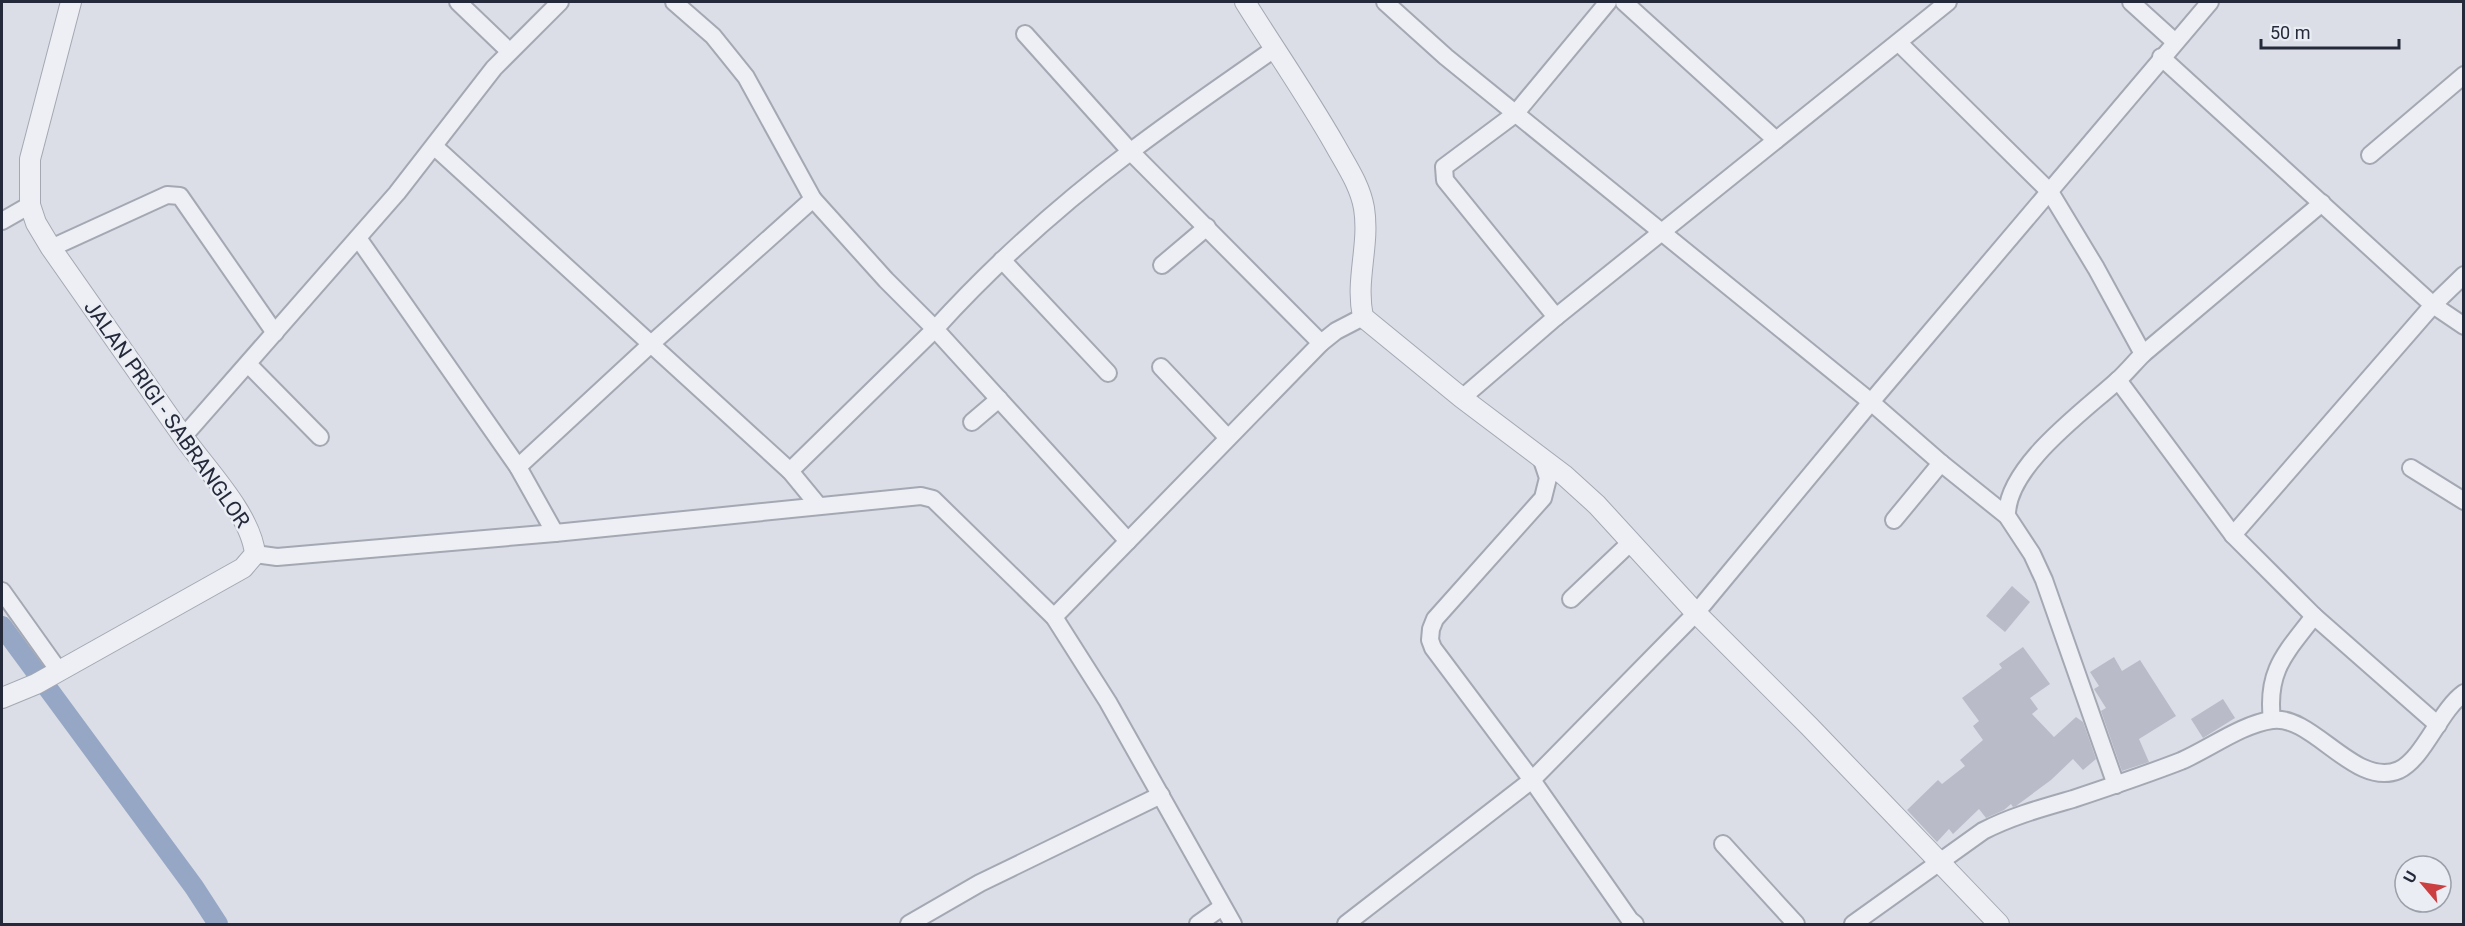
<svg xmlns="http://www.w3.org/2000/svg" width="2465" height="926" viewBox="0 0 2465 926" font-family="Roboto,sans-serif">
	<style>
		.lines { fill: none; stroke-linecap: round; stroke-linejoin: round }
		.canal { stroke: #96a7c6; stroke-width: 20 }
		.building { fill: #b9bcc8 }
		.minor-casing { stroke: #a4a8b3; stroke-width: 20 }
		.tertiary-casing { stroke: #a4a8b3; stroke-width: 22 }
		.minor { stroke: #eeeff4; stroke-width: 16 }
		.tertiary { stroke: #eeeff4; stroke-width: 20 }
		.labels { text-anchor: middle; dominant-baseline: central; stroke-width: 5; stroke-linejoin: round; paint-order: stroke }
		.street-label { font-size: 21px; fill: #252a3b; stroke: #eaedf3 }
	</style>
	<rect width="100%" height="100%" fill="#dbdee6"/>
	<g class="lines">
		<path class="canal" d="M2 626 194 887 218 924"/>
	</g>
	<g class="building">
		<path d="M2012 586 2030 602 2005 632 1986 616Z"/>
		<path d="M2023 647 2050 684 2030 698 2038 709 2032 714 2054 737 2076 717 2083 722 2096 759 2083 770 2073 759 2051 780 2016 806 2013 807 2011 804 2004 810 1986 818 1979 809 1953 834 1949 829 1937 842 1907 810 1938 780 1942 784 1965 766 1960 760 1983 740 1973 726 1979 721 1962 698 2002 668 1999 664Z"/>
		<path d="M2114 657 2122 671 2140 660 2176 716 2139 739 2149 762 2122 771 2101 711 2106 708 2094 689 2099 686 2090 672Z"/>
		<path d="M2223 699 2235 718 2203 738 2191 719Z"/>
	</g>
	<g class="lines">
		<g class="minor-casing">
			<g id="minor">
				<path d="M458 2 509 51"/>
				<path d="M674 2 713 36 746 77 813 199 886 280 935 329 790 471"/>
				<path d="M1385 2 1446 57 1871 402 1941 463 2007 516 2032 554 2044 580 2116 785"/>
				<path d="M1624 2 1776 140"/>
				<path d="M2131 2 2174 41"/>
				<path d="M1025 34 1130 151 1321 343"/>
				<path d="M1899 43 2050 192 2096 268 2143 354"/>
				<path d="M2161 57 2433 305 2464 326"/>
				<path d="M435 147 790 471 818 505"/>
				<path d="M2370 155 2464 75"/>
				<path d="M2 221 30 205"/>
				<path d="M358 238 518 467 555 533"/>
				<path d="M51 248 167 195 180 196 275 333"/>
				<path d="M1002 260 1108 373"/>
				<path d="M1162 265 1207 227"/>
				<path d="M1556 317 1445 180 1444 167 1515 114 1608 2"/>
				<path d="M248 364 320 437"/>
				<path d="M1161 367 1228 438"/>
				<path d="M2118 380 2233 535 2314 616 2438 725"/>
				<path d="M1462 398 1556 317 1948 2"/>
				<path d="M972 422 999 399"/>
				<path d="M183 437 397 193 494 68 560 2"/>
				<path d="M1541 457 1548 478 1543 498 1435 619 1431 629 1430 640 1433 648 1532 780 1630 920 1635 924"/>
				<path d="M518 467 651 344 813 199"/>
				<path d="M2411 468 2464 501"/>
				<path d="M2007 516C2006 467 2083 412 2117 381 2126 373 2134 363 2143 354L2322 203"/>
				<path d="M1894 520 1941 463"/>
				<path d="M2233 535 2433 305 2464 275"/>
				<path d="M1128 541 935 329C994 264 1060 205 1130 152 1177 116 1226 83 1274 49"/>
				<path d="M255 554 277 557 555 533 921 496 933 499 1054 617 1108 702 1233 924"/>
				<path d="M2 591 59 671"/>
				<path d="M1571 599 1631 542"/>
				<path d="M1054 617 1321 343 1336 331 1363 317"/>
				<path d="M2272 720C2266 670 2286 653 2314 616"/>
				<path d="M1723 844 1796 924"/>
				<path d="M909 924 980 883 1161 795"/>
				<path d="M1198 924 1222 907"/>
				<path d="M1346 924 1532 780 1696 613 1871 402 2210 2"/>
				<path d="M1853 924 1983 831C2012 816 2042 808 2073 799 2109 787 2145 775 2181 761 2209 749 2242 724 2272 720 2313 714 2355 789 2399 770 2424 758 2440 710 2464 693"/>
			</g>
		</g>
		<g class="tertiary-casing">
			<g id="tertiary">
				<path d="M1245 2C1275 50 1307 96 1335 145 1346 165 1360 185 1364 208 1370 245 1355 280 1363 317L1462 398 1564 475 1597 505 1696 613 1809 726 1999 924"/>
				<path d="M2 698 36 684 243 568 255 554C251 514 205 468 182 435 138 373 95 310 51 248L36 223 30 205V159L71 2"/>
			</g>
		</g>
		<use href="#minor" class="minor"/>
		<use href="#tertiary" class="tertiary"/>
	</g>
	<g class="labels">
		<g class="street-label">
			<text transform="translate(167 414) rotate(55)">JALAN PRIGI - SABRANGLOR</text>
		</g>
	</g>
	<rect width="2465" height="926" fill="none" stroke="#252a3b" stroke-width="6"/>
	<g transform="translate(2423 884) rotate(299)"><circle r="28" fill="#eaedf3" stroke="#9b9fa9" stroke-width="1.5"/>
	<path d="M0-4.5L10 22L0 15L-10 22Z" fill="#cc3f41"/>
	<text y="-9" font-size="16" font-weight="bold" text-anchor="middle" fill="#252a3b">U</text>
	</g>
	<path d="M2261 39v9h138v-9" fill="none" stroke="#252a3b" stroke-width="3"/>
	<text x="2270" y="39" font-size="18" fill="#252a3b" stroke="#eaedf3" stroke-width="4.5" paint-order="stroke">50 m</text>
</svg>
